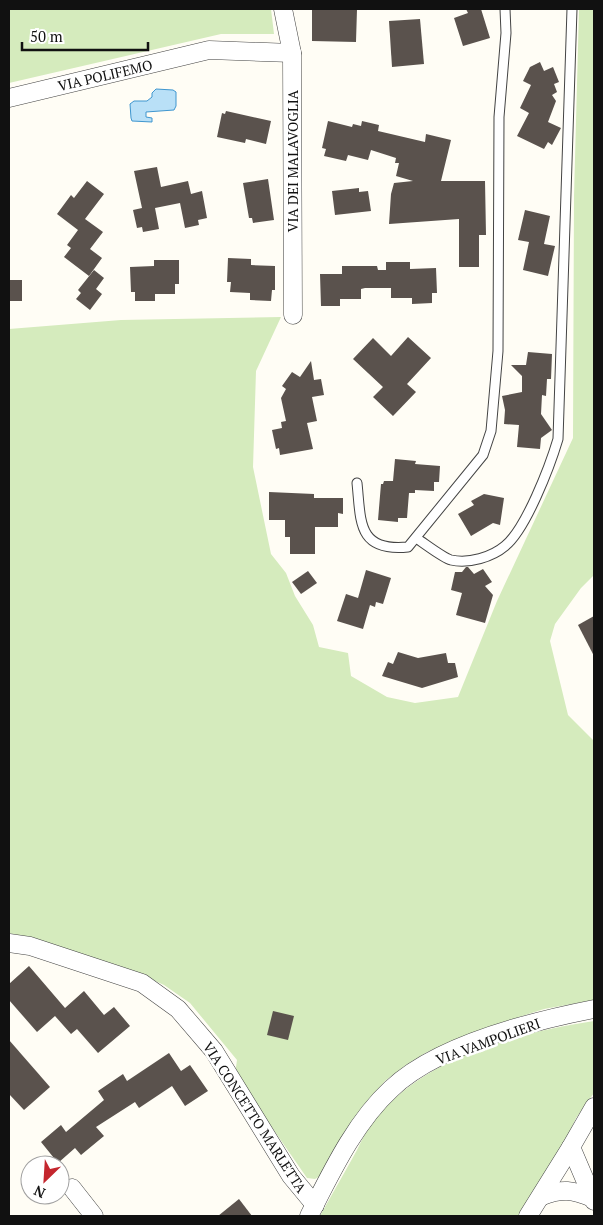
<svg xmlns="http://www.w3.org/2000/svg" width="603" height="1225" viewBox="0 0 603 1225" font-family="'PT Serif',serif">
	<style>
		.green { fill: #d5ebbd }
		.water { fill: #b9e0f7; stroke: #3f96cf }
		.building { fill: #5a524d }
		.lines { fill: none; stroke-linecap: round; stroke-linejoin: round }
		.lane-casing { stroke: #444; stroke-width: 11 }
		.street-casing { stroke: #444; stroke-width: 19 }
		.lane { stroke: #fff; stroke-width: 9 }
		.street { stroke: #fff; stroke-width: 18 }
		.labels { text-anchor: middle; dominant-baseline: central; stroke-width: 5; stroke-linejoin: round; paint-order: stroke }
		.street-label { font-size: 14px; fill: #111; stroke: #fff }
	</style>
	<rect width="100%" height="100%" fill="#fffdf5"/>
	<g class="green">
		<path d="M9 9H271L274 34H221L9 83Z"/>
		<path d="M579 9H594V575L581 588 555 624 550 641 568 715 594 741V1000L544 1009 494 1025 427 1052 406 1065 385 1081 368 1101 322 1175 315 1179 307 1178 235 1074 237 1060 190 1003 164 985 133 971 45 942 9 933V329L121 320 281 317 256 371 253 467 271 554 286 573 295 596 313 625 319 647 348 653 351 676 387 697 415 703 458 697 497 601 573 438 574 196Z"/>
		<path d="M594 1021V1093L576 1118 564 1144 518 1216H320C332 1194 345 1172 357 1150 362 1140 367 1129 374 1120 426 1056 516 1033 594 1021Z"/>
	</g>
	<path class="water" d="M156 89 173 90 176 92V106L174 110 146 112V117L152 118V122L132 121 131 118 130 104 134 101H147L152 97V93Z"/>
	<g class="building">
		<path d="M312 9H357L356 42 312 41Z"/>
		<path d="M466 9H481L490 38 463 46 454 18 468 13Z"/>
		<path d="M420 19 424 64 392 67 389 21Z"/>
		<path d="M540 62 544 71 553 67 559 82 554 84 557 92 552 95 556 101 548 122 561 128 552 145 548 142 544 149 517 136 529 113 520 108 531 85 523 81 530 67Z"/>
		<path d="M226 111 271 121 266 144 246 139 245 143 217 137 222 113 225 114Z"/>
		<path d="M328 121 352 127 353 124 361 126 362 121 379 125 378 131 425 142 426 134 451 140 441 181H485L486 235H479V267H459V219L389 224 391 194 394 183 413 181 396 176 399 163H395L396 158 371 150 368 160 348 155 346 161 324 156 326 149 322 148Z"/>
		<path d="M157 167 161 187 188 181 191 194 202 191 207 218 198 220 199 225 185 228 180 203 155 208 159 229 143 232 142 227 137 228 133 210 142 208 134 171Z"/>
		<path d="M268 179 274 220 253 223 252 218H249L243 183Z"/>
		<path d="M87 181 104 194 85 219 103 232 90 249 102 258 89 276 64 257 71 248 67 245 78 230 57 214 71 195 74 198Z"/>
		<path d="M359 188V192L368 191 371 211 335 215 332 191Z"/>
		<path d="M525 210 550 216 544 244 555 246 548 276 523 270 529 242 518 240Z"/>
		<path d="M228 258 251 259V265L275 266V290H272L271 301 250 300V293L230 292 231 282H227Z"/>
		<path d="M154 260H179V284H175V294H155V301H135V292H131L130 267 154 266Z"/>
		<path d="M386 262H410V269L436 268 437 293H432V303L412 304V298H391V288H365L361 289V299H340V306H321L320 274H342V266H377L378 270H386Z"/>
		<path d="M94 270 104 278 96 289 102 294 90 310 76 299 81 293 78 290Z"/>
		<rect x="9" y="280" width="13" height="21"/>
		<path d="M408 337 431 358 407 384 416 392 393 416 373 397 383 387 353 359 373 338 391 356Z"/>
		<path d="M528 352 552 354 551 379H547L546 396 542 395 541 414 552 430 541 438 540 449 517 447 519 425 504 424 505 410 502 396 522 392V376L511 365H526Z"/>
		<path d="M311 361 314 380 321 379 324 395 312 397 317 421 307 423 313 449 280 455 279 448 276 449 272 430 282 428 281 422 286 421 281 398 286 389 282 386 292 372 300 377Z"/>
		<path d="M395 459 416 461 415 464 440 466 439 482H434V491L415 490V493H409L407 518H398V522L378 520 381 484H383L384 481H393Z"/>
		<path d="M269 492 314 494V498H343V514L338 513V527H315V554H290V537H285V520H269Z"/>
		<path d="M484 494 504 498 500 525 493 523 471 536 458 514 474 505 471 501Z"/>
		<path d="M466 567H468L474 574 483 569 492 582 485 586 493 595 485 623 456 615 462 593 451 590 455 572H462Z"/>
		<path d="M366 570 391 578 383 604 376 602 375 607 370 605 363 629 337 621 346 594 358 598Z"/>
		<path d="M308 571 317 583 301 594 292 582Z"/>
		<path d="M594 616V656L578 625Z"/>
		<path d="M398 652 418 658 446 653 448 663H455L458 677 422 688 382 676 388 662 393 664Z"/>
		<path d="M29 966 65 1008 84 991 104 1015 114 1007 130 1026 98 1053 77 1029 71 1034 55 1016 37 1032 9 1000V984Z"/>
		<path d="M273 1011 294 1016 288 1040 267 1035Z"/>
		<path d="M9 1040 50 1087 24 1110 9 1094Z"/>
		<path d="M169 1053 181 1071 190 1065 208 1091 185 1106 172 1086 139 1108 135 1102 96 1127 104 1136 81 1155 75 1148 58 1163 41 1142 61 1125 66 1132 104 1100 98 1091 123 1074 127 1081Z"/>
		<path d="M239 1199 252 1216H218Z"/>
	</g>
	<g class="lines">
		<g class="lane-casing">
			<g id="lane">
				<path d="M357 483C361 521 357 552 408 547L483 455 491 431 498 351 499 117 506 33 505 9"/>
				<path d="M416 538C424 543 443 558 451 560 469 564 492 557 505 546 526 529 550 466 558 439L572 9"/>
			</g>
		</g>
		<g class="street-casing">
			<g id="street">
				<path d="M283 9 292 53 293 315"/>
				<path d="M9 98 209 50 292 53"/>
				<path d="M9 943 30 946 142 983 178 1009 214 1051 291 1176 315 1205"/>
				<path d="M594 1107 571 1147 594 1201"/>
				<path d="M72 1188 94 1216"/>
				<path d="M542 1196C563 1188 572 1190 593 1198"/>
				<path d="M309 1216C331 1173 355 1122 391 1089 437 1045 533 1021 594 1009"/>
				<path d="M528 1216 571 1147"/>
			</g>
		</g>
		<use href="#lane" class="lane"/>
		<use href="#street" class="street"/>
	</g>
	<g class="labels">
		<g class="street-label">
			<text transform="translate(105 75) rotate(-13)">VIA POLIFEMO</text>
			<text transform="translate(292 161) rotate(-90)">VIA DEI MALAVOGLIA</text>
			<text transform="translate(488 1041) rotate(-20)">VIA VAMPOLIERI</text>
			<text transform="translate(255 1117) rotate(57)">VIA CONCETTO MARLETTA</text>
		</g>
	</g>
	<rect width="603" height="1225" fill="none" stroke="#111111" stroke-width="20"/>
	<g transform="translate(45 1180) rotate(205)"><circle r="24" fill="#ffffff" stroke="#a0a0a0"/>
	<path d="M0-4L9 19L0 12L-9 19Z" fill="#c4262e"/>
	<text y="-8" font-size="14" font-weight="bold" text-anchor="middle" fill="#111111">N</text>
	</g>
	<path d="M22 42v8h126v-8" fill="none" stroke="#111111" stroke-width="2.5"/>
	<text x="30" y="42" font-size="15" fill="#111111" stroke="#ffffff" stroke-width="4" paint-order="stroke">50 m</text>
</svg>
